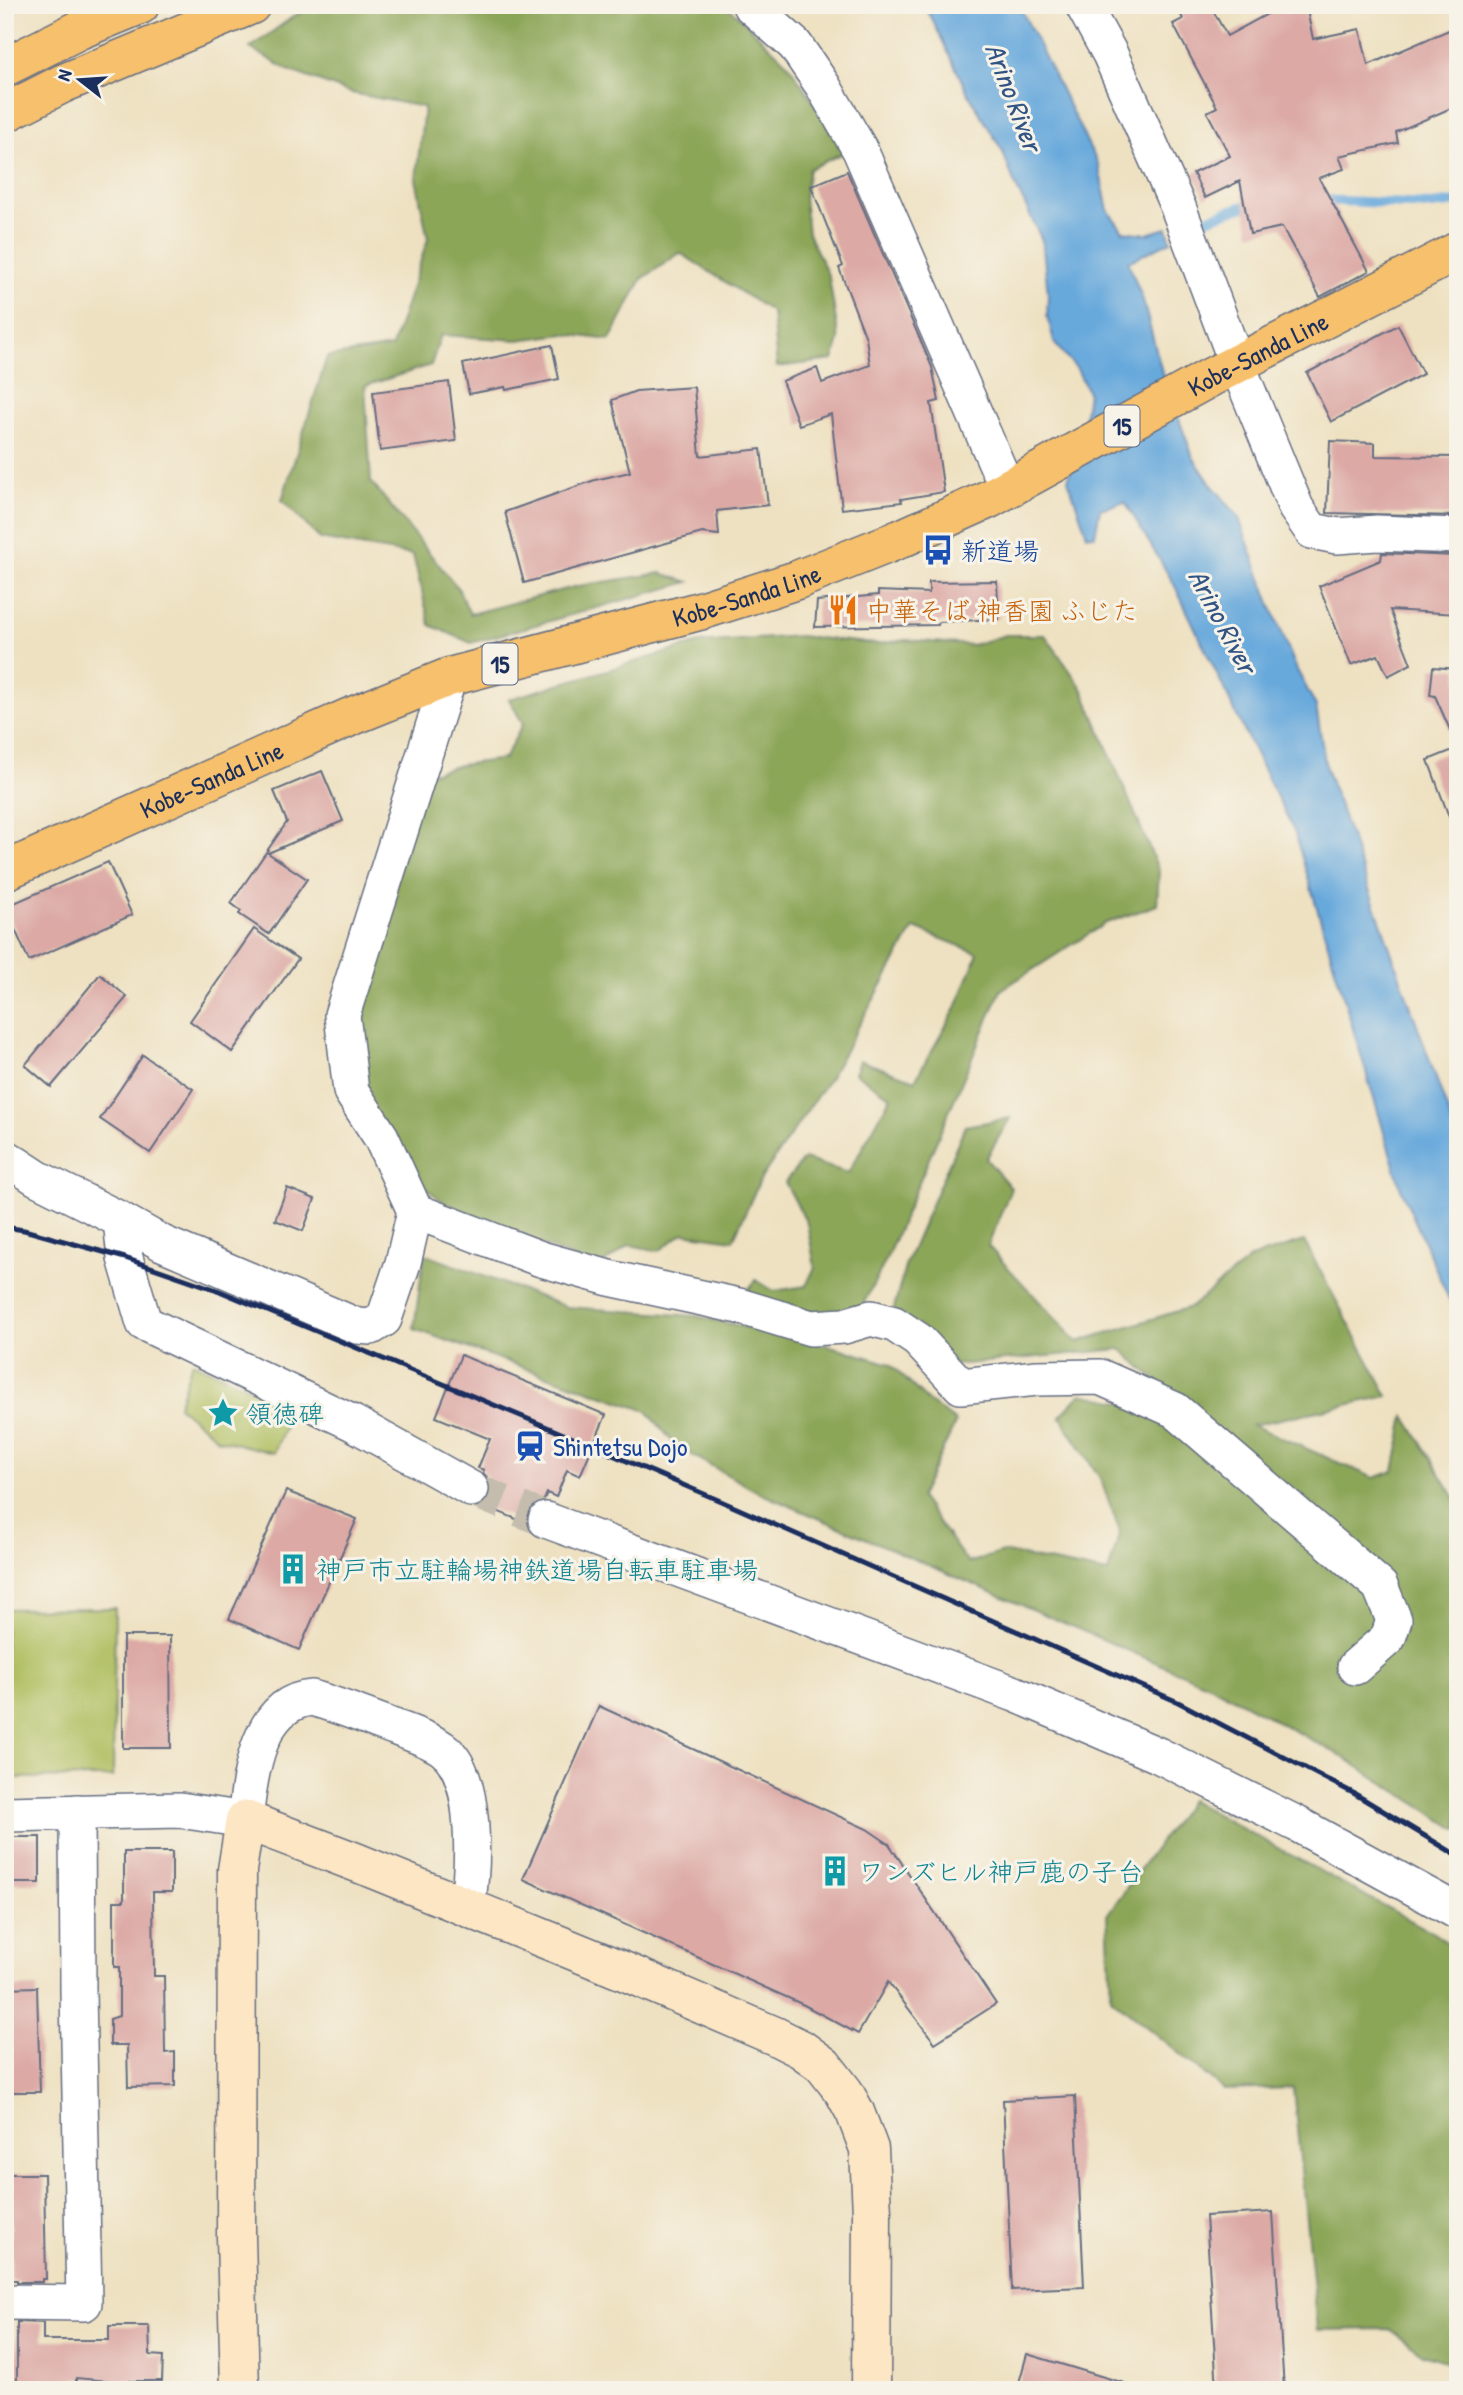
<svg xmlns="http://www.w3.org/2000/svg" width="1463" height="2395" viewBox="0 0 1463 2395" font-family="'Patrick Hand','Klee One',sans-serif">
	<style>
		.green { fill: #b0bf62; stroke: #667760; stroke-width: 2 }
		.forest { fill: #8ca658; stroke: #546a5b; stroke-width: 2 }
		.water { fill: #68a9dc; stroke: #426c9d; stroke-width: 2 }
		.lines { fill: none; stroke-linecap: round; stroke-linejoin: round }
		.stream { stroke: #68a9dc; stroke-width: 10 }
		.building { fill: #dca9a5 }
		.street-tunnel { stroke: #c4bdad; stroke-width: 35; stroke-dasharray: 35 18; stroke-linecap: butt }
		.street-casing { stroke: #656d81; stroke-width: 38 }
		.secondary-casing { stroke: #656d81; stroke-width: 41 }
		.primary-casing { stroke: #656d81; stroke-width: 41 }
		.highway-casing { stroke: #656d81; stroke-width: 41 }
		.street { stroke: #fff; stroke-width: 35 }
		.secondary { stroke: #fce6c4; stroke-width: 38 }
		.primary { stroke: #f7c06c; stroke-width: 38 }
		.highway { stroke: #f7c06c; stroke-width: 38 }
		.rail { stroke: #1b2f5e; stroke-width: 5 }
		.labels { text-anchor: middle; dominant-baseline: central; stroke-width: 6; stroke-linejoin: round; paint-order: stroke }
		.shield { fill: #f7f3e8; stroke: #5d6a87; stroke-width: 2 }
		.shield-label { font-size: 24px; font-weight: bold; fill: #1b2f5e }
		.street-label { font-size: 26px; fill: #1b2f5e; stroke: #f7f3e8 }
		.transit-label { font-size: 26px; fill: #164399; stroke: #f7f3e8; text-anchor: start }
		.food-label { font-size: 26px; fill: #c56008; stroke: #f7f3e8; text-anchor: start }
		.culture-label { font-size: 26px; fill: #0d838f; stroke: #f7f3e8; text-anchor: start }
		.water-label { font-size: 28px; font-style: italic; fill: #325484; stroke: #f7f3e8 }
	</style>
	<rect width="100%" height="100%" fill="#f7f3e8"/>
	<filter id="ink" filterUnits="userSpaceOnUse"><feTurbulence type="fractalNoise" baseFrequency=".0143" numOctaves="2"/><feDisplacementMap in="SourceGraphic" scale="14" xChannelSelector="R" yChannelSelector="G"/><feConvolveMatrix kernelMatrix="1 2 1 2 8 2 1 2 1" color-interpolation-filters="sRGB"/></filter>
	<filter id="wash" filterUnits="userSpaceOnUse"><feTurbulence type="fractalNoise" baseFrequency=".00686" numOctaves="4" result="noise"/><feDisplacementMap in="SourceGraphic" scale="28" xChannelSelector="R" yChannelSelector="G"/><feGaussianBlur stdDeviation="1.57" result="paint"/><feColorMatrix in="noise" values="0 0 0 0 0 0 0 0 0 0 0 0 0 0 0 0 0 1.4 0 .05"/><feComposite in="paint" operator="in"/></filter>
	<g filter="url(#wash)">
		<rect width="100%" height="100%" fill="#eee1c1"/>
		<g class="green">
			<path d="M192 1362 293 1407 274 1453 218 1439 178 1406Z"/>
			<path d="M115 1608 113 1777 5 1778V1609Z"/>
		</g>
		<g class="forest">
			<path d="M326 5H721L733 11 788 64 847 151 809 169 804 198 808 233 829 277 839 340 833 360 777 367 772 312 680 253 642 279 610 340 564 334 518 340 441 335 431 365 365 386 371 482 458 588 470 614 578 586 661 573 689 582 471 643 430 625 413 555 320 539 282 500 327 357 392 347 428 239 416 179 424 107 351 93 288 70 250 48 297 14Z"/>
			<path d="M1006 635H1045L1082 688 1159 871 1157 905 1106 923 1001 990 884 1264 858 1314 802 1318 746 1292 756 1280 774 1291 806 1286 815 1267 807 1223 785 1182 804 1159 848 1173 891 1097 855 1073 859 1060 915 1080 955 1010 978 953 914 928 830 1077 760 1180 733 1240 683 1233 659 1251 630 1245 597 1268 446 1204 413 1178 360 1091 355 1020 427 774 460 765 504 759 523 724 509 699 699 643 799 636 877 644 906 640 972 645Z"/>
			<path d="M1010 1118 986 1159 1011 1188 988 1246 1077 1342 1191 1307 1251 1258 1304 1241 1388 1396 1252 1425 1374 1478 1394 1471 1405 1416 1458 1503V1830L1338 1754 1211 1686 762 1494 676 1446 647 1411 414 1329 424 1254 567 1307 696 1316 838 1348 890 1364 928 1401 956 1422 920 1497 968 1563 1003 1552 1108 1573 1120 1532 1100 1478 1060 1416 1081 1394 1143 1407 1170 1393 1121 1349 955 1365 893 1312 906 1263 965 1126Z"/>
			<path d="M1190 1800 1432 1932 1458 1950V2365L1423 2354 1389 2329 1317 2330 1293 2088 1224 2090 1111 1998 1107 1915Z"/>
		</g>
		<path class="water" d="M925 5H1019L1098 164 1108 210 1123 231 1147 234 1167 228 1171 241 1128 262 1142 297 1163 376 1193 457 1211 484 1238 516 1270 603 1297 670 1316 706 1326 768 1458 1140V1320L1401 1189 1294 831 1251 745 1174 584 1125 502 1100 509 1095 535H1087L1068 480 1071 467 1087 451 1085 415 1088 392 1077 369 1055 344 1047 316 1048 294 1042 240 1014 182 1002 150 969 95Z"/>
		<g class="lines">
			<g class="stream">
				<path d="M1319 200 1431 205 1458 202"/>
				<path d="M1201 221 1241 207 1255 205"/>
			</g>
		</g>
		<g id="blocks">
			<g class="building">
				<path d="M1176 5H1210L1227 36 1284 5H1306L1313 39 1360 29 1368 65 1458 26V105L1396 132 1398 143 1339 156 1344 169 1319 178 1369 271 1320 297 1282 227 1250 234 1240 181 1205 198 1193 173 1230 156 1207 112 1217 107 1173 24 1183 19Z"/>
				<path d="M847 171 932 367 939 401 931 403 944 492 901 499 902 502 842 509 831 414 799 425 782 381 817 368 822 383 870 365 866 338 839 268 843 266 811 186Z"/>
				<path d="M1398 325 1423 374 1331 422 1307 373Z"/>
				<path d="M552 345 559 379 506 390 505 387 469 394 463 364Z"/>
				<path d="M449 382 456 441 380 451 373 392Z"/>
				<path d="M694 387 700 456 761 449 768 505 717 511 719 535 702 533 524 583 505 512 595 480 630 472 612 400 636 391Z"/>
				<path d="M1330 441 1375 443V456L1458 457V516L1327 513Z"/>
				<path d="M1382 553 1458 556V614L1390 610 1411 664 1388 676 1378 655 1351 665 1319 586 1381 560Z"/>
				<path d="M997 581 999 619 939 622 938 625 815 627 817 601 878 595V591L929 593V582Z"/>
				<path d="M1433 667 1458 669V748L1435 696 1430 695Z"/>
				<path d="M1458 748V832L1455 833 1428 760Z"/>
				<path d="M322 771 343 821 268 853 307 879 269 934 239 914 241 911 231 903 287 822 274 791Z"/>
				<path d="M108 862 132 915 29 961 5 907Z"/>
				<path d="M254 929 298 959 232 1052 190 1021Z"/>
				<path d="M100 974 127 997 51 1087 25 1065Z"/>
				<path d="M143 1055 193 1089 150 1153 100 1119Z"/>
				<path d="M287 1188 315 1199 303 1231 275 1220Z"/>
				<path d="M461 1355 606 1415 580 1476 567 1470 556 1497 547 1493 544 1500 533 1505 527 1514 526 1523 482 1505 489 1498 491 1488 489 1479 483 1473 484 1470 478 1468 490 1439 436 1417Z"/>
				<path d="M286 1491 357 1519 299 1650 229 1619Z"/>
				<path d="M123 1636H170L171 1748H123Z"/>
				<path d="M599 1706 867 1829 889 1844 996 2004 935 2043 888 1982 858 2034 804 2005 523 1879Z"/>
				<rect x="5" y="1837" width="35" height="46"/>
				<path d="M124 1852H172V1892H153L154 1976H164L165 2053 175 2052V2086L128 2087 127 2045H110V2019L119 2016V1967H114V1901H124Z"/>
				<path d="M37 1987 40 2092H5V1988Z"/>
				<path d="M1075 2096 1084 2287 1012 2290 1003 2100Z"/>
				<path d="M5 2174H44L46 2279H42V2282H17V2280H11V2216H5Z"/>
				<path d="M1273 2212 1284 2390H1217L1206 2216Z"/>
				<path d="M17 2322 43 2323V2340H109V2326H149L150 2355 163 2356 162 2381H109L76 2378V2390H17Z"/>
				<path d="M1027 2354 1124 2383 1123 2390H1017Z"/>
			</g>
		</g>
	</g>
	<g filter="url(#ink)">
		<use href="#blocks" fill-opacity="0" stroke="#656d81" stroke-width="2"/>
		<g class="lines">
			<path class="street-tunnel" d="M471 1489 546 1520"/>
			<g class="street-casing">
				<g id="street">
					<path d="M750 5 795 45 823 86 860 150 1007 488"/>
					<path d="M1083 5 1110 54 1178 207 1237 364 1296 508 1312 531 1337 536 1377 533 1458 536"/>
					<path d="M5 1157 37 1178 121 1220 162 1243 357 1326 371 1327 384 1319 403 1263 415 1211 381 1137 351 1091 342 1015 449 677"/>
					<path d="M415 1211 541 1259 609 1278 739 1306 811 1328 844 1326 871 1318 894 1324 918 1340 961 1386 1037 1378 1100 1377 1175 1410 1380 1586 1394 1620 1388 1638 1355 1667"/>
					<path d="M121 1220 125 1258 144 1323 353 1423 471 1489"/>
					<path d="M546 1520 1015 1694 1158 1755 1297 1824 1458 1912"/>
					<path d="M5 1814 180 1810 245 1820C250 1778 257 1702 312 1698 340 1706 367 1717 394 1727 409 1733 429 1739 443 1749 479 1775 473 1869 467 1908"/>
					<path d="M5 2302 84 2303 78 1990 77 1812"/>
				</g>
			</g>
			<g class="secondary-casing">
				<path id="secondary" d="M240 2390 236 2237 237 1870 245 1820 358 1863 626 1972 775 2036 801 2049 823 2065 844 2092 855 2112 869 2149 872 2213 871 2390"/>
			</g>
			<g class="primary-casing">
				<g id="primary">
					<path id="s1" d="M5 871 350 717 449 677 703 610 797 580 900 539 989 499 1211 377 1458 251"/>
				</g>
			</g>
			<g class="highway-casing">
				<g id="highway">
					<path d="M5 67 79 30 140 5"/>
					<path d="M5 113 64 83 251 5"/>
				</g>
			</g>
			<use href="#street" class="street"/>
			<use href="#secondary" class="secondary"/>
			<use href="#primary" class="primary"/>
			<use href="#highway" class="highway"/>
			<path class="rail" d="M5 1227 24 1230 125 1258 217 1290 540 1424 723 1502 1178 1702 1355 1794 1458 1856"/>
		</g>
	</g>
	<defs>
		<g id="bus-bare" transform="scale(2.415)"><path d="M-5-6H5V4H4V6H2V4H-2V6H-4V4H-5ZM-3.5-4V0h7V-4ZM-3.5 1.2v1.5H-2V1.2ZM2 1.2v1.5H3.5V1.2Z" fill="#1a4fb4" stroke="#f7f3e8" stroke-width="2.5" paint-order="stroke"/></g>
		<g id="restaurant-bare" transform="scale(2.415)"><path d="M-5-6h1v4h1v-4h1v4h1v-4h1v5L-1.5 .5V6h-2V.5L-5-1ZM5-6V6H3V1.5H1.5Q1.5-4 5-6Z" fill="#e8710a" stroke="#f7f3e8" stroke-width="2.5" paint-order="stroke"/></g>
		<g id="sight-bare" transform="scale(2.415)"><path d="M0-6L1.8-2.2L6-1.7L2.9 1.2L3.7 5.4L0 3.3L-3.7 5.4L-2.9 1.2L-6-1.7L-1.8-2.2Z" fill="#0f9aa8" stroke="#f7f3e8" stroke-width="2.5" paint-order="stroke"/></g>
		<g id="station-bare" transform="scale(2.415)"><path d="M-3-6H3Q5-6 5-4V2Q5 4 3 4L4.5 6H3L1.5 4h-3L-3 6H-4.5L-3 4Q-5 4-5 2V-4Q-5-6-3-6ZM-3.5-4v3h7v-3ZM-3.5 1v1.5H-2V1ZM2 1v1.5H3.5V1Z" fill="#1a4fb4" stroke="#f7f3e8" stroke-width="2.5" paint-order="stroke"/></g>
		<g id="building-bare" transform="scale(2.415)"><path d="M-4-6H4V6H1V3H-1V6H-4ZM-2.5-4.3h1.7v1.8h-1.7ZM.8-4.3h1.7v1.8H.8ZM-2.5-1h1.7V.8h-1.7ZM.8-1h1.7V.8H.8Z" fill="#0f9aa8" stroke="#f7f3e8" stroke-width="2.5" paint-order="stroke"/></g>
	</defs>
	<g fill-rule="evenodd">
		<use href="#bus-bare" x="938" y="550"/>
		<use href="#restaurant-bare" x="843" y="610"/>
		<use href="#sight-bare" x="223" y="1413"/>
		<use href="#station-bare" x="530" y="1446"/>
		<use href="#building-bare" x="293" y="1569"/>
		<use href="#building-bare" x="835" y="1871"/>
	</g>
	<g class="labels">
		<g class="shield">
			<rect x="1104.5" y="405.5" width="35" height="41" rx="5"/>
			<rect x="482.5" y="643.5" width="35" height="41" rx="5"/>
		</g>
		<g class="shield-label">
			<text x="1122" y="426">15</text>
			<text x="500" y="664">15</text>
		</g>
		<g class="street-label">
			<text stroke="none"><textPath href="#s1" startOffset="1360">Kobe-Sanda Line</textPath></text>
			<text stroke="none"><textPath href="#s1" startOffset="793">Kobe-Sanda Line</textPath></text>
			<text stroke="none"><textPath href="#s1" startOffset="226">Kobe-Sanda Line</textPath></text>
		</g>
		<g class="transit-label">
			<text x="961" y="550">新道場</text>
			<text x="553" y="1446">Shintetsu Dojo</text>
		</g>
		<g class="food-label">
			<text x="866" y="610">中華そば 神香園 ふじた</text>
		</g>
		<g class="culture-label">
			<text x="246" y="1413">領徳碑</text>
			<text x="316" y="1569">神戸市立駐輪場神鉄道場自転車駐車場</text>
			<text x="858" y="1871">ワンズヒル神戸鹿の子台</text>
		</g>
		<g class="water-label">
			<text transform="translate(1014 97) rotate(69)">Arino River</text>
			<text transform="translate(1223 621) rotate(62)">Arino River</text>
		</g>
	</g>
	<rect width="1463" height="2395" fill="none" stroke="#f7f3e8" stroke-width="28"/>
	<g transform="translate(80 80) rotate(287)" stroke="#f7f3e8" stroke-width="5" paint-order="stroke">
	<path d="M0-5L12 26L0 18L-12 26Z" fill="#1b2f5e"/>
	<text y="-10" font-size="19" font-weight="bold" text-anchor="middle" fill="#1b2f5e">N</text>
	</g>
</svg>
